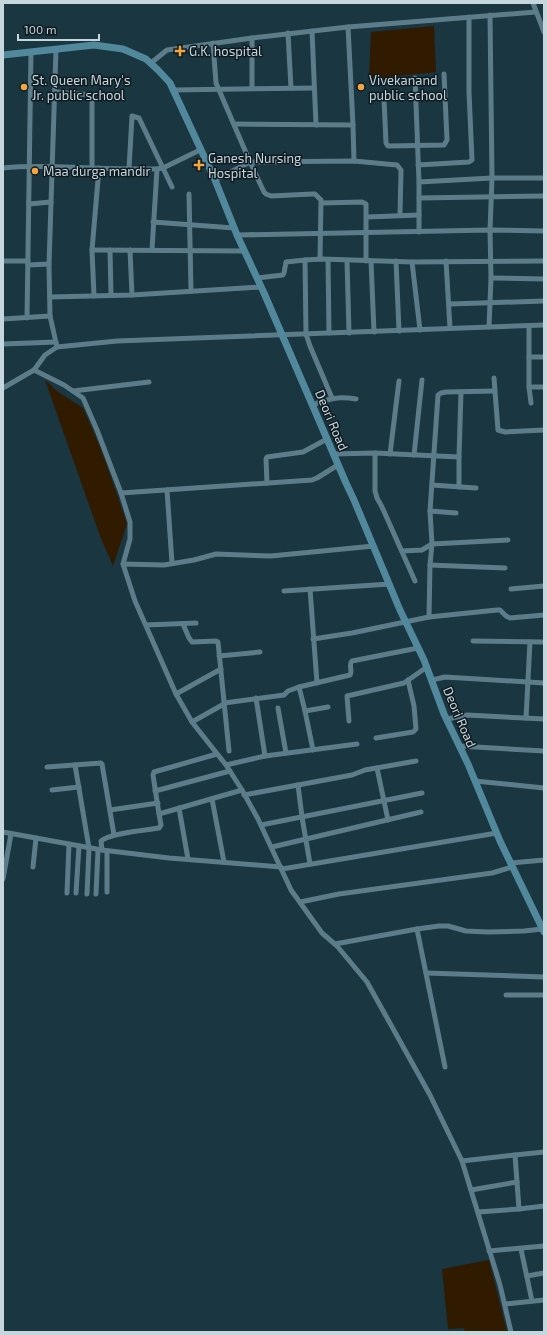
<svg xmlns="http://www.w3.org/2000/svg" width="547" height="1335" viewBox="0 0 547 1335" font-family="'Exo 2',sans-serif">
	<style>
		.water { fill: #301a00 }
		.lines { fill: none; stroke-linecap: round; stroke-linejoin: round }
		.street { stroke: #5d7c89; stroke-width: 5 }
		.secondary { stroke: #52889c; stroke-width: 7 }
		.poi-dot { fill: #f2a541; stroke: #0f1b21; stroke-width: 1.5 }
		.labels { text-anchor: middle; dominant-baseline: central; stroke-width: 3; stroke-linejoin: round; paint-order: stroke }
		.poi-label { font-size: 13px; fill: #c6d6dd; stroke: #0f1b21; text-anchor: start }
		.street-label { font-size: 13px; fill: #c6d6dd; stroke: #0f1b21 }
	</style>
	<rect width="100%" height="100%" fill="#193641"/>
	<g class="water">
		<path d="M434 26 436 72 369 79 371 32Z"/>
		<path d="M45 380 58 392 83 408 100 447 117 494 127 524 113 566 100 536Z"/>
		<path d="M489 1260 507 1332H465L464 1328 448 1329 442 1269Z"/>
	</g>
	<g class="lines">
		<g class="street">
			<path d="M533 3 544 32"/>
			<path d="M348 27 353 125 354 161"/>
			<path d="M312 31 316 125"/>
			<path d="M288 33 291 88"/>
			<path d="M252 38V88"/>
			<path d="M213 43 216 83 250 162 264 192 266 194 271 196 312 194H315L321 200 320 259"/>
			<path d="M56 49 49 265 50 316 57 347"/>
			<path d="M151 63 167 50 252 38 348 27 536 12"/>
			<path d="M415 78 419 182V232"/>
			<path d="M173 90 314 88"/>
			<path d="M55 92 92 95V168"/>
			<path d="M384 99 386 143 388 146 444 145 447 140 444 74"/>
			<path d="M234 124 353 125"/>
			<path d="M418 165 469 162 472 160 469 92V17"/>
			<path d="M3 168C35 165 60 167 92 168 113 169 135 169 157 169L163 168 200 150"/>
			<path d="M129 169 132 116 139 118 172 187"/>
			<path d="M215 180 250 162 354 161 397 165 401 170 400 215"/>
			<path d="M419 182 492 178H544"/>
			<path d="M189 194 191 291"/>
			<path d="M419 198 544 196"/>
			<path d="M322 203 362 202 366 204V261"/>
			<path d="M29 204 51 202"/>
			<path d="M367 217 419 215"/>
			<path d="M153 222 234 228"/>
			<path d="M237 235 490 230 544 231"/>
			<path d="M92 250 244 251"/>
			<path d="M110 250 111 295"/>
			<path d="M130 250 132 295"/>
			<path d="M152 250 157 169"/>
			<path d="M305 260 322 259 412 262 544 261"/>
			<path d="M328 260 329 333"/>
			<path d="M3 261H28"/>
			<path d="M347 261 349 333"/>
			<path d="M371 261 374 332"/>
			<path d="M396 261 399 331"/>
			<path d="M446 261 450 328"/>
			<path d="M412 262 420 330"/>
			<path d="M28 265 49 264"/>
			<path d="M257 278 283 275 284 273 286 262 305 260 306 334 310 346 332 398"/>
			<path d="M491 278 544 279"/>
			<path d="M94 296 92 250 99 168"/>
			<path d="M50 297 132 295 261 287"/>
			<path d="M450 304 544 301"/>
			<path d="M27 318 31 52"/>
			<path d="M3 319 50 316"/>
			<path d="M529 326V387L531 403"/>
			<path d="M489 327 491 278 490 230 492 178 490 15"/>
			<path d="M3 344 56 342"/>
			<path d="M529 357H544"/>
			<path d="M34 370 64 385 83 398 97 430 121 493 130 522V539L123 564 135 601 176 694 192 722 226 765 242 790 258 819 291 890 322 933 337 946 367 982 430 1095 462 1161 500 1285 511 1332"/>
			<path d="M494 378 498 430 505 432 544 430"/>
			<path d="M529 387H544"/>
			<path d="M3 388 34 370 45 355 57 347 117 341 544 325"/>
			<path d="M73 391 149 382"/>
			<path d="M494 391 446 392 441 393 438 395 430 511 432 544 508 540"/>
			<path d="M312 405C329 399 336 396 356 399"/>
			<path d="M375 453V491L377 498 382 507 415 581"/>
			<path d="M333 454 375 453 459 457 461 392"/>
			<path d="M390 454 399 381"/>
			<path d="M414 455 422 380"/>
			<path d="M459 457V487"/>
			<path d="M267 483 266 459 267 457 303 452 327 439"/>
			<path d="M432 485 476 488"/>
			<path d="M167 490 172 563"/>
			<path d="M121 493 312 480 317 478 338 465"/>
			<path d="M430 511 456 513"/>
			<path d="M402 551 422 550 432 544"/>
			<path d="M123 564 164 565 194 560 216 554 271 556 374 546"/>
			<path d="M430 565 505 568"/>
			<path d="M310 589 317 683"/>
			<path d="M511 589 544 586"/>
			<path d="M284 591 390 584"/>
			<path d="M429 617 430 565 432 544"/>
			<path d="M183 624 189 638 192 642 216 641 218 642 229 751"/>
			<path d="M146 625 196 623"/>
			<path d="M313 639 352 633 429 617 497 610H500L506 616 510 618 544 615"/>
			<path d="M473 641 544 642"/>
			<path d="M219 656 260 652"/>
			<path d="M432 680 445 677 544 683"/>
			<path d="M176 694 221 669"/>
			<path d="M256 698 265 756"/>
			<path d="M224 703 284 695 288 691 299 687"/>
			<path d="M328 707 305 711 299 687 350 675C353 671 348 665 352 661L418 648"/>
			<path d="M278 708 286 753"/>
			<path d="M305 711 313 750"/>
			<path d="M526 718 530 642"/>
			<path d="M447 719 467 715 544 719"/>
			<path d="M349 721 347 696 404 683 427 667"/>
			<path d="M192 722 224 704"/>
			<path d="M376 738 413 732 416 729 414 706 408 680"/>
			<path d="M459 746 544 751"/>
			<path d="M75 765 89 848 87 894"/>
			<path d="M226 765 265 756 357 744"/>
			<path d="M47 767 101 763 102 764 114 835"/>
			<path d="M377 768 388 820"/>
			<path d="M475 781 544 788"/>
			<path d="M298 785 302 817 310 864"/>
			<path d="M52 790 79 787"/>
			<path d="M155 791 230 771"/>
			<path d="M244 795 352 775 365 770 416 761"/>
			<path d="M212 799 224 862"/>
			<path d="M179 808 188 859"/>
			<path d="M110 810 158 803"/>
			<path d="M159 814 153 775 154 772 217 754"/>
			<path d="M261 825 422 793"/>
			<path d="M3 832 102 850 169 858 281 867"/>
			<path d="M272 847 421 812"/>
			<path d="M102 850 101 841C109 833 147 830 159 828L161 825 159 814 242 790"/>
			<path d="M511 863 544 860"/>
			<path d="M33 867 36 838"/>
			<path d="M282 869 497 833"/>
			<path d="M3 879 11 834"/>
			<path d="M107 892V851"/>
			<path d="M67 893 69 844"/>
			<path d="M76 893 79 846"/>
			<path d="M96 894 98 850"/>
			<path d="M300 902 339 894 492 873 512 867"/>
			<path d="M417 929 445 1067"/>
			<path d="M335 944 417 929 439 926H448L466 931 488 932 524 931 542 929"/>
			<path d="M426 973 544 977"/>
			<path d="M506 995H544"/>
			<path d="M515 1155 519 1209"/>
			<path d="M462 1161 515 1155 544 1152"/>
			<path d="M471 1190 517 1182"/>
			<path d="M478 1212 519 1209 544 1206"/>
			<path d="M521 1249 532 1301"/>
			<path d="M489 1251 544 1246"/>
			<path d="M527 1276 544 1273"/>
			<path d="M505 1304 544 1300"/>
		</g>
		<path class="secondary" d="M3 55 94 45 123 49 146 59 158 70 170 83 215 180 237 235 264 293 346 483 354 500 400 610 424 660 444 714 468 764 500 841 544 932"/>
	</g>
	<g class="poi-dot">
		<path d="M178 45h4v4h4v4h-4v4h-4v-4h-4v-4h4z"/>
		<circle cx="24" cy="87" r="4"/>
		<circle cx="361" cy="87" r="4"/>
		<path d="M197 159h4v4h4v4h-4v4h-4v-4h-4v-4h4z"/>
		<circle cx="35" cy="171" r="4"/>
	</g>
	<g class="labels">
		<g class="poi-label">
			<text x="189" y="51">G.K. hospital</text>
			<text x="32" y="80">St. Queen Mary's<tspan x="32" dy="15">Jr. public school</tspan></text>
			<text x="369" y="80">Vivekanand<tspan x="369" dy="15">public school</tspan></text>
			<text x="208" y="158">Ganesh Nursing<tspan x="208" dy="15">Hospital</tspan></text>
			<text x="43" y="171">Maa durga mandir</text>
		</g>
		<g class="street-label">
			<text transform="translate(332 420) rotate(67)">Deori Road</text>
			<text transform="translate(460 717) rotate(67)">Deori Road</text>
		</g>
	</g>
	<rect width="547" height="1335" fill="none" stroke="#c6d6dd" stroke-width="8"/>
	<path d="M18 34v6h81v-6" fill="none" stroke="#c6d6dd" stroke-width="2"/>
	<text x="24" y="34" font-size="12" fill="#c6d6dd" stroke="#0f1b21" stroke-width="3" paint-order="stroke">100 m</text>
</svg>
